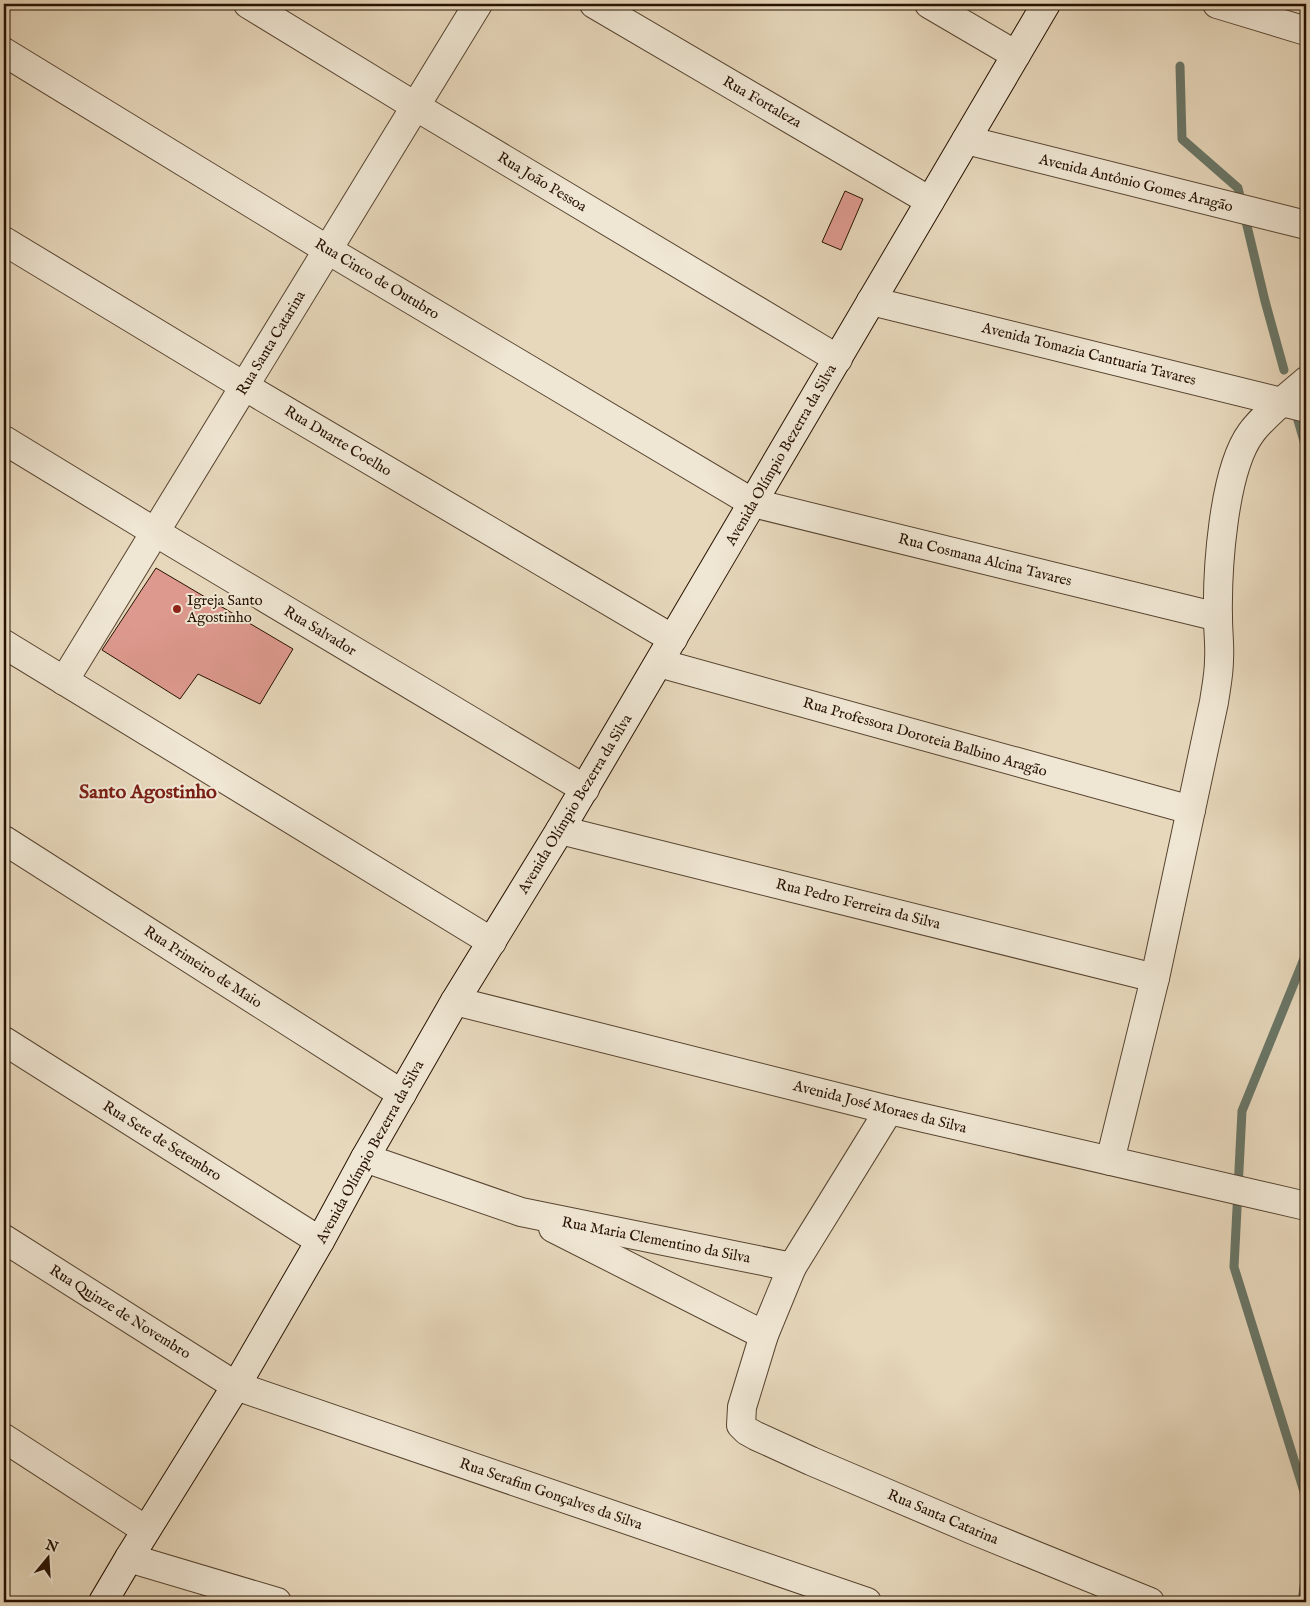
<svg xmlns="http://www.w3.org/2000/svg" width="1310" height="1606" viewBox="0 0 1310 1606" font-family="'IM FELL English',serif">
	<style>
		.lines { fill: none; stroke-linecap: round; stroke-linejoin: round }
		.stream { stroke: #6a7768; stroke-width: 9 }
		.building { fill: #dd998e; stroke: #271201 }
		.street-casing { stroke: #574430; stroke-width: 30 }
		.secondary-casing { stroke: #271201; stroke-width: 30 }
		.street { stroke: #efe6d3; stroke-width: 28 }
		.secondary { stroke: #efe6d3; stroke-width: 28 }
		.poi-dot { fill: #8f2418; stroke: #efe6d3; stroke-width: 2 }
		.labels { text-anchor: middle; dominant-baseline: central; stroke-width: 4; stroke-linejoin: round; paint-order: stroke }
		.street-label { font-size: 15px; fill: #271201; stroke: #efe6d3 }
		.poi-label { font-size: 15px; fill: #271201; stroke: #efe6d3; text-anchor: start }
		.district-label { font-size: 20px; font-weight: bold; fill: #7a1f14; stroke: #efe6d3 }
	</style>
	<rect width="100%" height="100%" fill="#e7d8bc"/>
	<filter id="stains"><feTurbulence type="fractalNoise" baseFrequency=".004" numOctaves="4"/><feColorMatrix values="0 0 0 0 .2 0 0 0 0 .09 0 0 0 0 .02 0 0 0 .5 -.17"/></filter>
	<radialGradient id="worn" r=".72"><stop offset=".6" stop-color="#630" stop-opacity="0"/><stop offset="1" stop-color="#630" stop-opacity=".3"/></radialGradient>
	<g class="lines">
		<g class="stream">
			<path d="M1180 66 1182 139 1238 188 1265 301 1284 370"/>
			<path d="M1295 410 1306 448"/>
			<path d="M1306 954 1242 1111 1234 1267 1306 1498"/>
			<path d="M1302 1602 1306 1571"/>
		</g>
	</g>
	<g class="building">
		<path d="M845 191 863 199 841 250 822 242Z"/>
		<path d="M156 568 293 649 260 704 198 674 180 699 102 650Z"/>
	</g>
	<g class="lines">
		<g class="street-casing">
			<g id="street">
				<path d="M248 4 415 106 838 359"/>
				<path d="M594 4 930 201"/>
				<path d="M929 4 1016 55"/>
				<path d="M1217 4 1306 31"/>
				<path d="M4 52 328 250 753 503 1218 617"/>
				<path d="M966 140 1306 225"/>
				<path d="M4 241 244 386 673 639"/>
				<path d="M871 301 1306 408"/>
				<path d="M4 440 155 532 585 789"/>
				<path d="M4 644 492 942"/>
				<path d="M659 663 1191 810"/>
				<path d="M64 681 478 4"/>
				<path d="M560 830 1155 978"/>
				<path d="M4 840 402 1094"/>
				<path d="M455 1001 889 1110 1306 1206"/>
				<path d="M4 1041 320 1241"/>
				<path d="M889 1110 792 1267 764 1335 742 1407 741 1425 747 1431 756 1436 811 1461 973 1530 1150 1602"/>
				<path d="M365 1158 521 1212 792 1267"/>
				<path d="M1110 1161 1155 978 1214 702C1216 688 1219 674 1219 660 1220 646 1218 632 1218 618 1217 571 1223 471 1251 433 1264 415 1290 395 1306 381"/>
				<path d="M553 1228 764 1335"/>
				<path d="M4 1239 236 1386 867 1602"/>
				<path d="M4 1438 146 1530"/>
				<path d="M129 1558 277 1602"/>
			</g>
		</g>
		<g class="secondary-casing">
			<path id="secondary" d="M103 1602 129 1558 236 1386 320 1241 365 1158 455 1001 560 830 1046 4"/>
		</g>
		<use href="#street" class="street"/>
		<use href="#secondary" class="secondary"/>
	</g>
	<circle class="poi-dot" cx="177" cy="609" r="5"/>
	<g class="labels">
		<g class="street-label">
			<text transform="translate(762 102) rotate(30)">Rua Fortaleza</text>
			<text transform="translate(542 182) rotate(31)">Rua João Pessoa</text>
			<text transform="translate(1136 183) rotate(14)">Avenida Antônio Gomes Aragão</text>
			<text transform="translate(377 279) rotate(31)">Rua Cinco de Outubro</text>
			<text transform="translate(271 343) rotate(-59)">Rua Santa Catarina</text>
			<text transform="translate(1089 354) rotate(14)">Avenida Tomazia Cantuaria Tavares</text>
			<text transform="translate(338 441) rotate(31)">Rua Duarte Coelho</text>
			<text transform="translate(781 455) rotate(-60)">Avenida Olímpio Bezerra da Silva</text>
			<text transform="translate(985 560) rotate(14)">Rua Cosmana Alcina Tavares</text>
			<text transform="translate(320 631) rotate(31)">Rua Salvador</text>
			<text transform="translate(925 737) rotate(16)">Rua Professora Doroteia Balbino Aragão</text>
			<text transform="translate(575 804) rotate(-59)">Avenida Olímpio Bezerra da Silva</text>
			<text transform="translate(858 904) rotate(14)">Rua Pedro Ferreira da Silva</text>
			<text transform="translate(203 967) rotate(33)">Rua Primeiro de Maio</text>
			<text transform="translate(880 1107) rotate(14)">Avenida José Moraes da Silva</text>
			<text transform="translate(162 1141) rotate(32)">Rua Sete de Setembro</text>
			<text transform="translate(370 1152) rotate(-61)">Avenida Olímpio Bezerra da Silva</text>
			<text transform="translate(656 1240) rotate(11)">Rua Maria Clementino da Silva</text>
			<text transform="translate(120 1312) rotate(32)">Rua Quinze de Novembro</text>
			<text transform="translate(551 1494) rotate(19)">Rua Serafim Gonçalves da Silva</text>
			<text transform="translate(943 1517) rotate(23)">Rua Santa Catarina</text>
		</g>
		<g class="poi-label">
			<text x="187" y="600">Igreja Santo<tspan x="187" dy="17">Agostinho</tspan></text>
		</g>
		<g class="district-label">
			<text x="148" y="792">Santo Agostinho</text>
		</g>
	</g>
	<rect width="1310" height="1606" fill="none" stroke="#e7d8bc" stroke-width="20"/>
	<rect x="5" y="5" width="1300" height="1596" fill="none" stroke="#271201" stroke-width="2.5"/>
	<rect x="10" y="10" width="1290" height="1586" fill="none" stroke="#271201"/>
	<g transform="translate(48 1558) rotate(18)" stroke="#efe6d3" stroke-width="4" paint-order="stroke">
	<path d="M0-4L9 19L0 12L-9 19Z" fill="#271201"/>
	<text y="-8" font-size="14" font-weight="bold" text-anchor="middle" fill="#271201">N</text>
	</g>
	<rect width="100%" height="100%" filter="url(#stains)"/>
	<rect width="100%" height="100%" fill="url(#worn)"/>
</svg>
